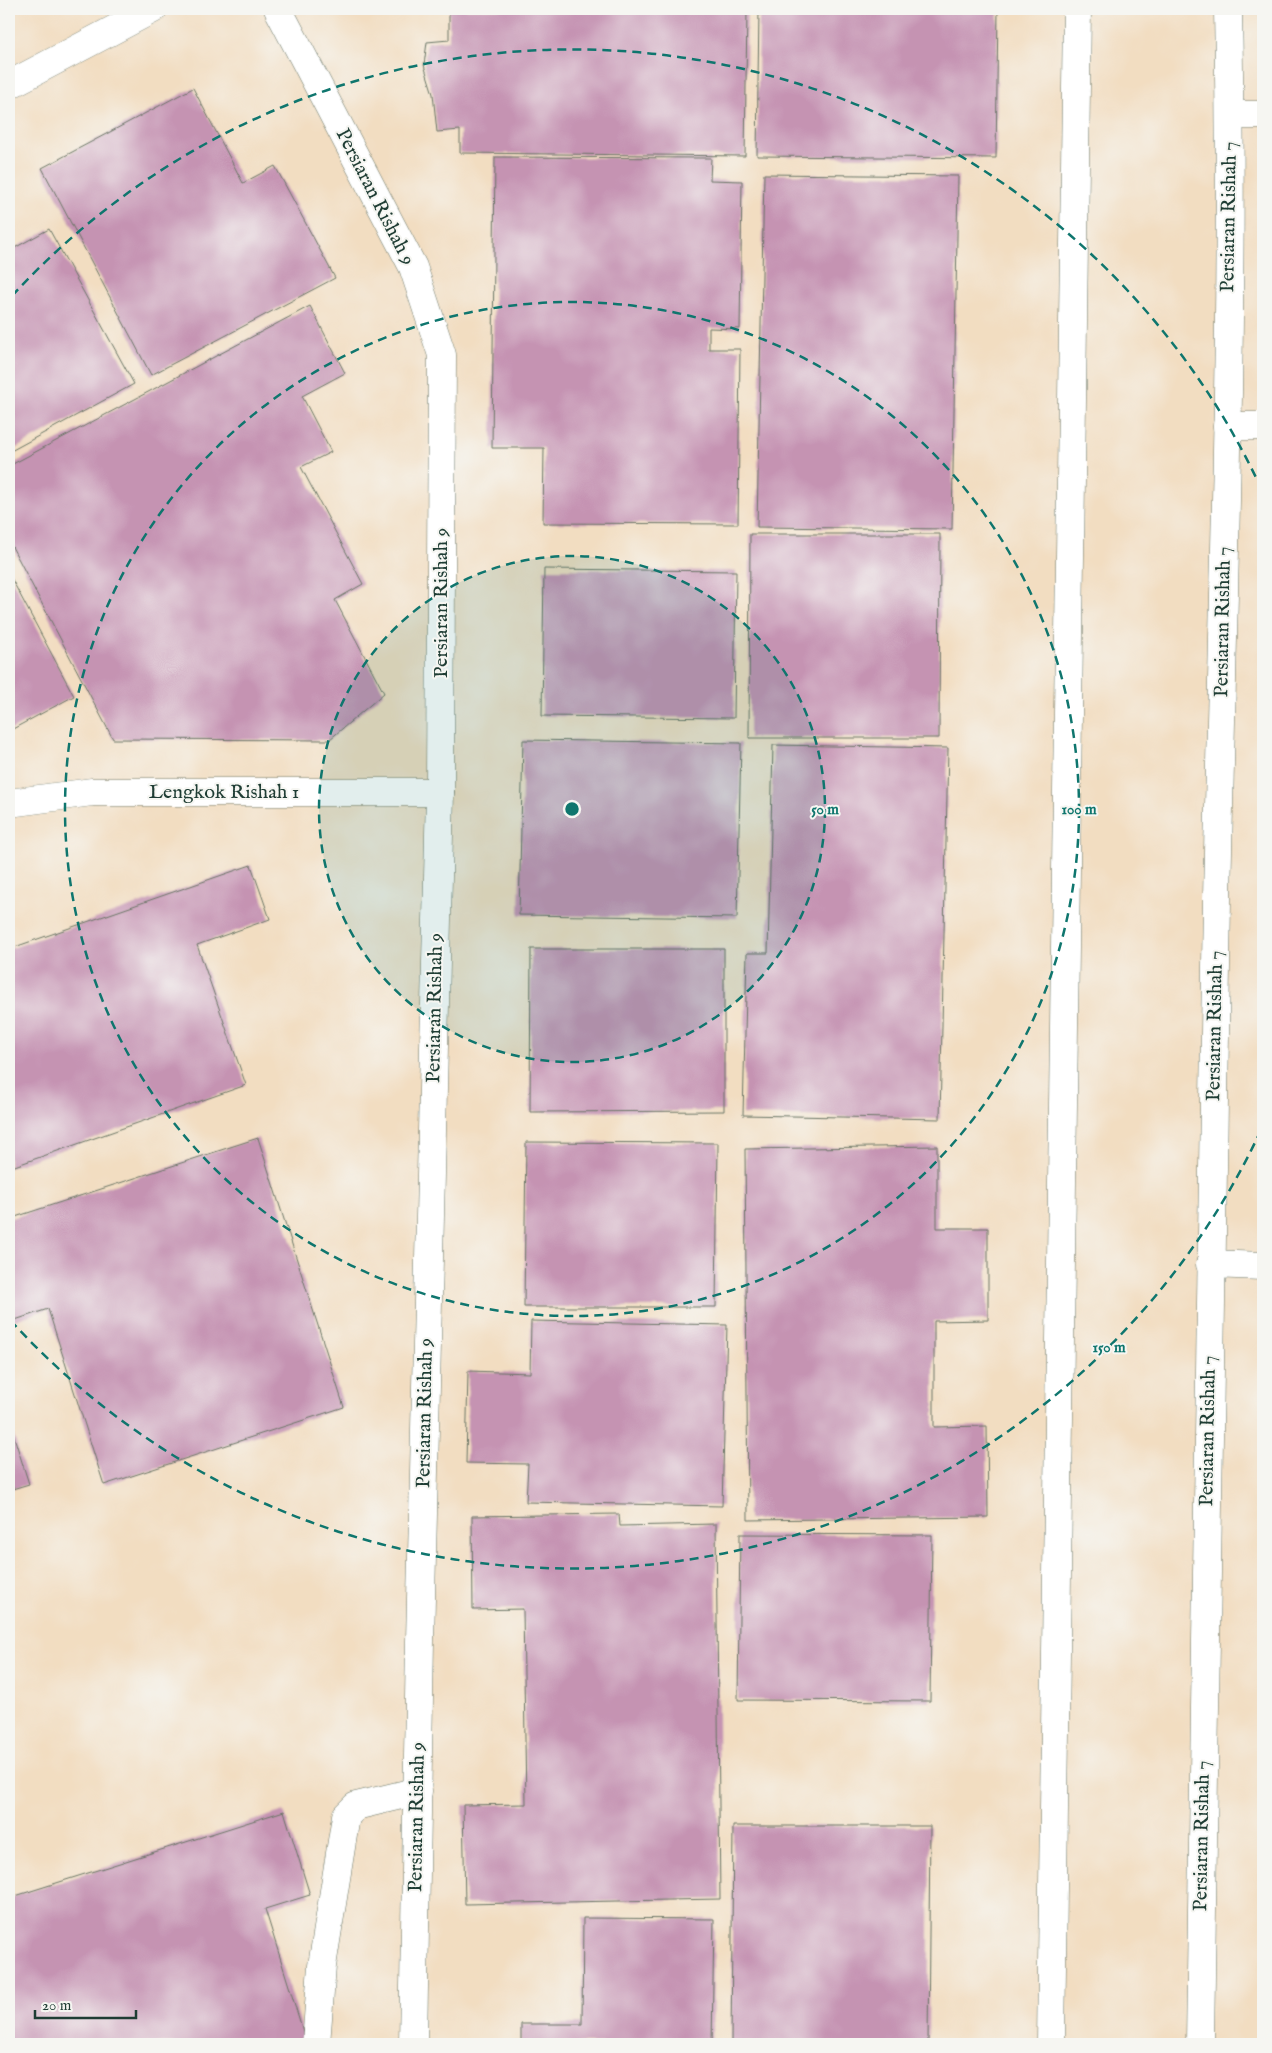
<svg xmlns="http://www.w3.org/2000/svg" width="1272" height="2053" viewBox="0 0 1272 2053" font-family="'IM FELL English',serif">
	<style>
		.building { fill: #c593b2 }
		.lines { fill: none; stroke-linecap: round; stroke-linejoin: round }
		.minor-casing { stroke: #697565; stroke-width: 29 }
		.minor { stroke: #fff; stroke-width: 28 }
		.ring { fill: none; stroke: #0f766e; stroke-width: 2.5; stroke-dasharray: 9 6 }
		.labels { text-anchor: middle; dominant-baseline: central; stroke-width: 4; stroke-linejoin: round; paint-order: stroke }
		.street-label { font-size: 20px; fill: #1f3d34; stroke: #f6f6f2 }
		.centre { fill: #0f766e; stroke: #f6f6f2; stroke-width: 2.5 }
		.ring-label { font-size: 15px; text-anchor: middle; font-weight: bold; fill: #0f766e; stroke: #f6f6f2; stroke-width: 4; stroke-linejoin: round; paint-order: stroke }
	</style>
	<rect width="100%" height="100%" fill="#f6f6f2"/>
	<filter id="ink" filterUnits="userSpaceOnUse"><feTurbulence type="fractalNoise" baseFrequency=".02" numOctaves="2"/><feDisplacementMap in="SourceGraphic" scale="10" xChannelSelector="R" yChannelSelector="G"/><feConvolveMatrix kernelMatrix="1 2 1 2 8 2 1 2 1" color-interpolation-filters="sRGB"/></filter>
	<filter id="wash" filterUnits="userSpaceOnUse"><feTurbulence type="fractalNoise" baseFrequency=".0096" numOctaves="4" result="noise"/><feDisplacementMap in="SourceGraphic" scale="20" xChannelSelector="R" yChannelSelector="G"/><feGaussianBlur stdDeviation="1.12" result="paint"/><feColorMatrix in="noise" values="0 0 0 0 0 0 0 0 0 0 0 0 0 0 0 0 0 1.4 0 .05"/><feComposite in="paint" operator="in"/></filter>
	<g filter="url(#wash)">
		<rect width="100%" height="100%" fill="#f2ddc1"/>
		<g id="blocks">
			<g class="building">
				<path d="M449 9H747L745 156 460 153V130L437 132 433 94 424 65 427 42 449 40Z"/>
				<path d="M759 9H998L996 158 757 156Z"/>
				<path d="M193 88 243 183 275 166 335 278 151 375 42 168Z"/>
				<path d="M495 157 711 158 710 180 742 181 740 329 709 328V349H740L738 524 543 523 544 448H492Z"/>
				<path d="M764 174 958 176 952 529 757 527Z"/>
				<path d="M49 229 134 384 9 452V251Z"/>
				<path d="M310 306 345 373 302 396 331 452 301 467 363 584 335 600 384 693 329 740 113 739 9 541V466Z"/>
				<path d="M750 534H940L939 738H749Z"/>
				<path d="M544 569 736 571 734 718 542 716Z"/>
				<path d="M9 574 74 696 9 731Z"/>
				<path d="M523 740 741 743 737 918 519 915Z"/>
				<path d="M773 745 948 748 940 1119 743 1115 747 953H768Z"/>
				<path d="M251 865 270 919 197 945 246 1085 9 1168V949Z"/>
				<path d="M531 949H724V1111L530 1112Z"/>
				<path d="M258 1138 344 1407 104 1485 48 1309 9 1322V1219Z"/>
				<path d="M526 1142 718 1143 716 1307H524Z"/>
				<path d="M937 1146V1228H988V1320L934 1321V1427L987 1426 988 1517 748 1520 745 1149Z"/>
				<path d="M531 1321 727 1325 722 1506 526 1502 528 1464 466 1463 468 1371 530 1373Z"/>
				<path d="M9 1421 29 1484 9 1490Z"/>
				<path d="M619 1514 620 1526 716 1524 720 1899 465 1904 463 1805 526 1804 523 1609 473 1610 472 1516Z"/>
				<path d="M740 1534 932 1535 930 1701 738 1700Z"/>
				<path d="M284 1811 310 1895 265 1909 307 2044H9V1898Z"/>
				<path d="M733 1826H930L928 2044H731Z"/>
				<path d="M583 1918 714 1919 712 2044H521V2024H582Z"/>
			</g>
		</g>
	</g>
	<g filter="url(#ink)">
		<use href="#blocks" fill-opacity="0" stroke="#697565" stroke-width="1"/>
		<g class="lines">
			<g class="minor-casing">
				<g id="minor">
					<path d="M278 9 413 267 442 355 440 792 420 1641 413 2044"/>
					<path d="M9 85 153 9"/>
					<path d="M1230 115H1263"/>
					<path d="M1227 426H1263"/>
					<path d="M9 803 92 792H440"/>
					<path d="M1210 1264 1263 1266"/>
					<path d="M316 2044 322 1966 346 1816 356 1806 418 1791"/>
					<path d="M1051 2044 1077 9"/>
					<path d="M1200 2044C1205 1662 1210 1280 1217 899 1223 602 1234 305 1228 9"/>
				</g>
			</g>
			<use href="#minor" class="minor"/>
		</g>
	</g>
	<circle cx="572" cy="809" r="253" fill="#0f766e" fill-opacity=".12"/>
	<g class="ring">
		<circle cx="572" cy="809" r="253"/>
		<circle cx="572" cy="809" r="507"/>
		<path d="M1261 1130A760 760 0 0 1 12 1322M12 296A760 760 0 0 1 1261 488"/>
	</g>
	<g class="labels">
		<g class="street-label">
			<text transform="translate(375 197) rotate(63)">Persiaran Rishah 9</text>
			<text transform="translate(1229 217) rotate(-89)">Persiaran Rishah 7</text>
			<text transform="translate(441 603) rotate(-90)">Persiaran Rishah 9</text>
			<text transform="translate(1223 622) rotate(-89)">Persiaran Rishah 7</text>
			<text x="224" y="792">Lengkok Rishah 1</text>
			<text transform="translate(435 1008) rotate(-89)">Persiaran Rishah 9</text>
			<text transform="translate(1215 1026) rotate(-89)">Persiaran Rishah 7</text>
			<text transform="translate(425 1413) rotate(-89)">Persiaran Rishah 9</text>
			<text transform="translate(1208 1431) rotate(-89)">Persiaran Rishah 7</text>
			<text transform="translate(417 1817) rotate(-89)">Persiaran Rishah 9</text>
			<text transform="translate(1202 1836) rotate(-89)">Persiaran Rishah 7</text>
		</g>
	</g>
	<circle cx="572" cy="809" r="8" class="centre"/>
	<g class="ring-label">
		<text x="825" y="814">50 m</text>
		<text x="1079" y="814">100 m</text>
		<text x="1109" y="1352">150 m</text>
	</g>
	<rect width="1272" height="2053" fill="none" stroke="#f6f6f2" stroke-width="30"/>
	<path d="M35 2010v8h101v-8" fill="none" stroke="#1f3d34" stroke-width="2.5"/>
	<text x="42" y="2010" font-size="15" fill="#1f3d34" stroke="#f6f6f2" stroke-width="4" paint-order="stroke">20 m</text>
</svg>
